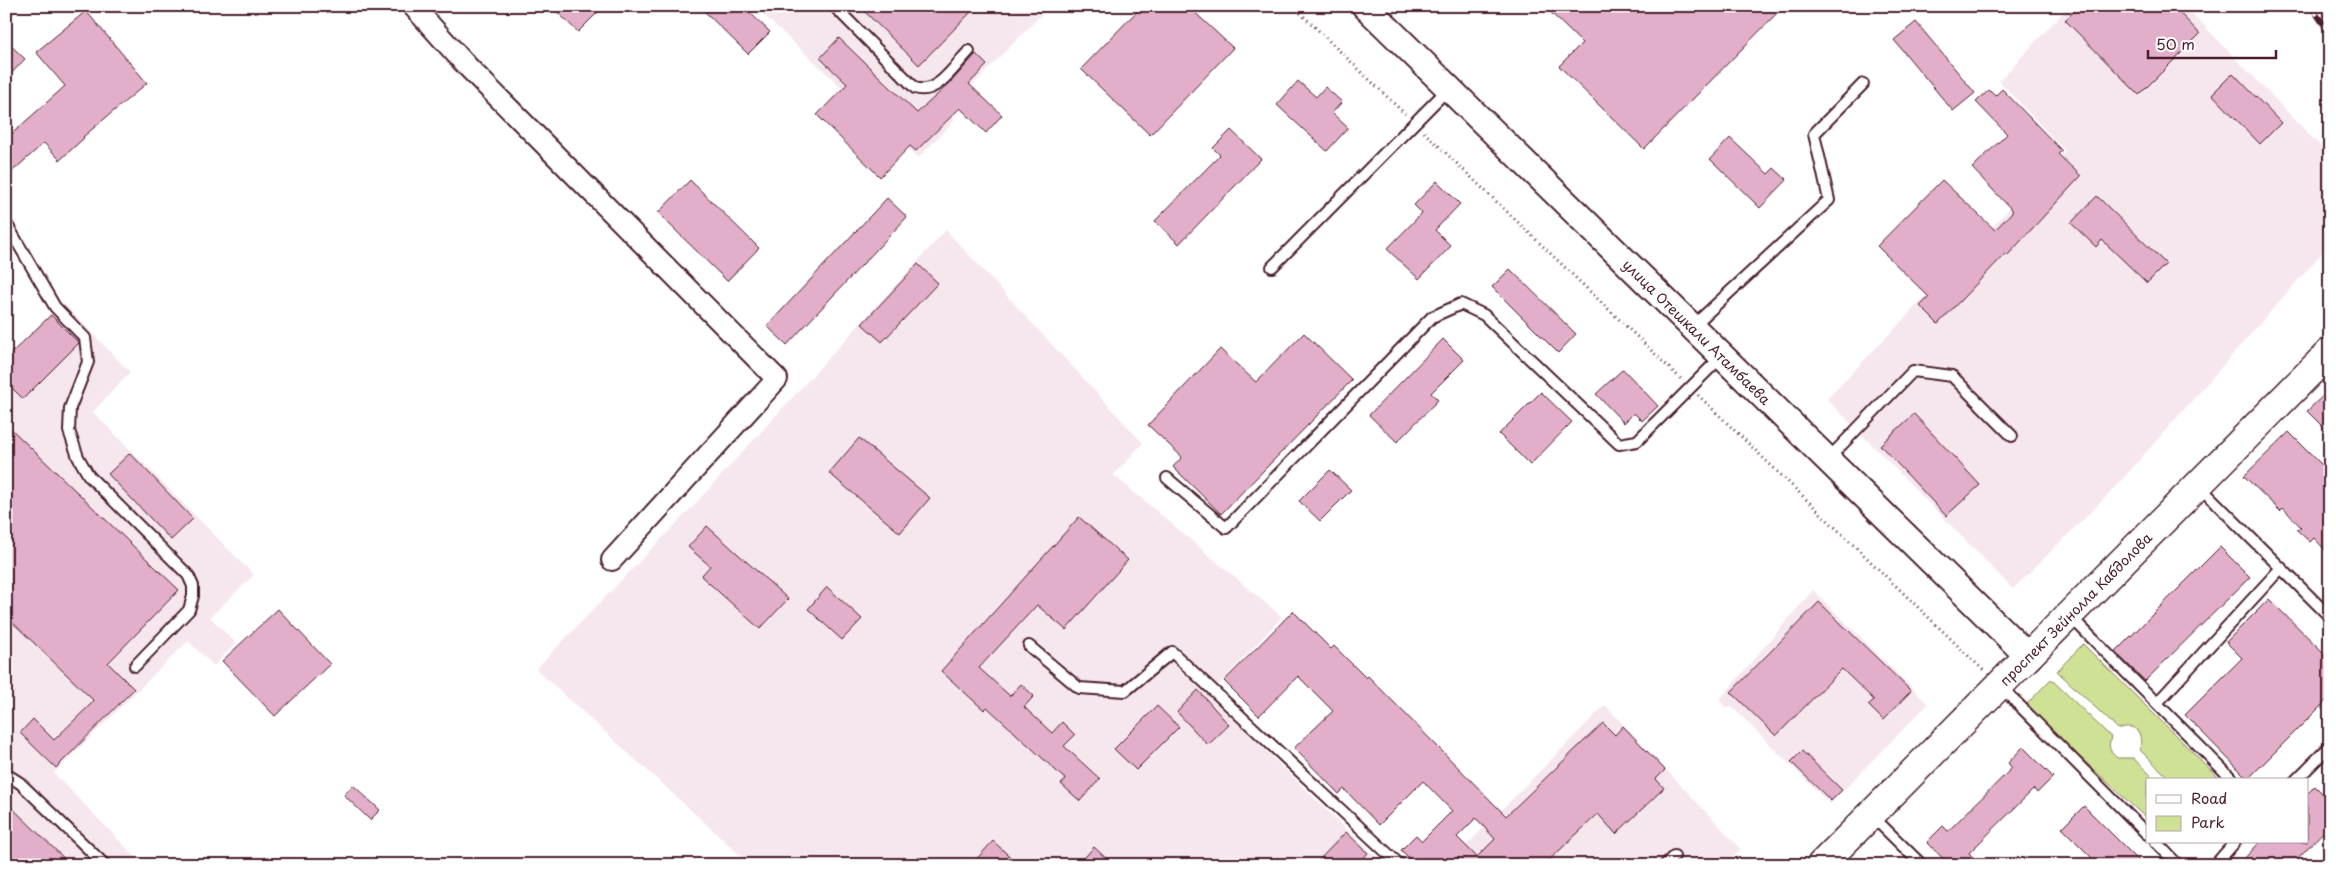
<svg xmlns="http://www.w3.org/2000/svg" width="2336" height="871" viewBox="0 0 2336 871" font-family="'Playpen Sans',sans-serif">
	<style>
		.built { fill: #f6e7ef }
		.green { fill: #cfe195; stroke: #8c8060 }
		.building { fill: #e2aec9; stroke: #4a1f2b; fill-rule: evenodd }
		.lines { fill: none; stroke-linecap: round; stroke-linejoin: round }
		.service-casing { stroke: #4a1f2b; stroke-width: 14 }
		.minor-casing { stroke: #4a1f2b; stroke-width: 24 }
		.tertiary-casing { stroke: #4a1f2b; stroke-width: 29 }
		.secondary-casing { stroke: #4a1f2b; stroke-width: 31 }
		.path { stroke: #4a1f2b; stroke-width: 3; stroke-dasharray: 1 4; stroke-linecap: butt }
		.service { stroke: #fff; stroke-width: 10 }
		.minor { stroke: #fff; stroke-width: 20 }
		.tertiary { stroke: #fff; stroke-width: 25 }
		.secondary { stroke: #fff; stroke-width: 28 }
		.rail-casing { stroke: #4a1f2b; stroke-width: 5.5 }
		.rail { stroke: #fff; stroke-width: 4; stroke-dasharray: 11; stroke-linecap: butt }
		.labels { text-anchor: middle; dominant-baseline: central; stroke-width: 4.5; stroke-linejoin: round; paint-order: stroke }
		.street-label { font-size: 14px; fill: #4a1f2b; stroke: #fff }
	</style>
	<rect width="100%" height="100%" fill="#fff"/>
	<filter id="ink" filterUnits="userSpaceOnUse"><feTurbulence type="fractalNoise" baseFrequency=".02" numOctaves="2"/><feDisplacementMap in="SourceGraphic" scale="10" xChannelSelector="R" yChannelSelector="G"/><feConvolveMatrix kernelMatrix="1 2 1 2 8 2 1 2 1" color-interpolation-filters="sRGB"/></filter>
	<g filter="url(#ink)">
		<g class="built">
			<path d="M754 6H1050L947 111 955 120 918 158Z"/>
			<path d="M2069 6H2185L2330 156V244L2113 490 2013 589 1827 399 2065 151 1999 81Z"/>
			<path d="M946 230 1143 443 1114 475 1282 617 1209 695 1346 829 1385 865H751L536 669 693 506Z"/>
			<path d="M62 302 130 372 93 412 254 575 210 617 236 643 214 666 188 641 54 773 143 865H6V358Z"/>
			<path d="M1813 590 1928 704 1830 804 1732 707 1726 708 1719 700Z"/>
			<path d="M1605 705 1741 849 1724 865H1447Z"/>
		</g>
		<g class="green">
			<path d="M2083 644 2221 780H2171L2140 750C2143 733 2137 722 2118 729L2057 671Z"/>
			<path d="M2051 679 2111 737C2108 747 2109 751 2117 758H2133L2156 780H2147V819L2025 706Z"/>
		</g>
		<g class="building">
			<path d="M551 6H604L578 32Z"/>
			<path d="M699 6H743L770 32 748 54Z"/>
			<path d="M859 6H977L919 65Z"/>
			<path d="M1142 6H1188L1233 48 1150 135 1081 69Z"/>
			<path d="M1544 6H1784L1644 149 1559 66 1582 43Z"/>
			<path d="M2080 6H2173L2200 34 2139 95 2065 20Z"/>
			<path d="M86 11 147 83 83 137 84 138 60 160 44 143 6 177V139L65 86 36 52Z"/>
			<path d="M1916 22 1975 93 1953 111 1894 40Z"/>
			<path d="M839 38 917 113 950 83 976 54 987 65 969 84 1002 115 986 133 960 108 916 151 910 146 880 177 817 115 847 84 820 58Z"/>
			<path d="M6 41 25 59 6 79Z"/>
			<path d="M2233 73 2281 123 2260 144 2212 94Z"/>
			<path d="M1298 81 1316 97 1325 87 1342 102 1332 113 1348 128 1327 151 1277 105Z"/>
			<path d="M2002 89 2062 151 2058 154 2081 176 2007 256 2005 254 1938 324 1920 306 1929 297 1877 246 1942 180 1995 230 2013 211 1972 168 2007 134 1976 102 1989 90 1995 96Z"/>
			<path d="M1231 130 1261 159 1179 244 1155 221 1220 155 1213 148Z"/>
			<path d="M1730 138 1768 174 1774 168 1787 180 1760 208 1710 159Z"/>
			<path d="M690 180 759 248 727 281 658 213Z"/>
			<path d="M1437 181 1460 204 1435 230 1451 246 1419 279 1387 249 1422 213 1414 205Z"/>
			<path d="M2097 196 2166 264 2147 283 2102 240 2096 247 2071 223Z"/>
			<path d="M887 198 907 217 787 345 767 326Z"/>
			<path d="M918 264 938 283 882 342 862 324Z"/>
			<path d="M1510 269 1576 334 1558 353 1492 287Z"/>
			<path d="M51 315 79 343 23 399 6 382V358Z"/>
			<path d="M1304 333 1352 380 1221 514 1173 467 1182 457 1148 425 1220 349 1256 382Z"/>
			<path d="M1443 339 1464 360 1431 393 1438 400 1397 442 1369 415Z"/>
			<path d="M1623 369 1658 406 1642 421 1634 413 1624 423 1596 394Z"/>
			<path d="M2330 389V434L2307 411Z"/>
			<path d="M1541 392 1572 422 1530 465 1499 434Z"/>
			<path d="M1914 414 1980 485 1946 516 1880 445Z"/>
			<path d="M6 424 179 590 108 663 134 689 56 768 20 733 33 719 54 740 94 701 6 616Z"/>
			<path d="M2289 432 2330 473V555L2314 538 2310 542 2297 530 2301 527 2283 508 2280 511 2244 476Z"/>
			<path d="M859 438 930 498 900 533 829 473Z"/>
			<path d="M130 453 193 519 171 540 108 474Z"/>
			<path d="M1330 470 1351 490 1320 521 1299 501Z"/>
			<path d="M1079 517 1128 560 1066 630 1037 605 979 668 1010 696 1021 684 1034 696 1024 707 1052 733 1062 722 1075 735 1064 746 1100 779 1080 801 1061 784 1066 780 987 707 984 710 941 671Z"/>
			<path d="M707 526 788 599 760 629 701 576 710 566 688 547Z"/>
			<path d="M2220 547 2250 577 2145 681 2115 652Z"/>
			<path d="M827 587 862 619 842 640 808 609Z"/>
			<path d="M2269 599 2330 659V697L2248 779 2185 715 2242 658 2226 642Z"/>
			<path d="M1819 602 1911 691 1883 720 1868 705 1874 700 1842 669 1776 736 1731 692Z"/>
			<path d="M278 609 330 664 275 716 222 661Z"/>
			<path d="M1293 611 1331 649 1334 646 1366 678 1368 676 1506 816 1603 723 1615 735 1623 726 1665 770 1656 779 1664 788 1616 834 1598 814 1544 865H1416L1401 850 1416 835 1422 841 1452 811 1423 781 1379 825 1344 789 1339 794 1294 748 1333 711 1298 676 1259 716 1224 681ZM1476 818 1495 839 1477 857 1457 837Z"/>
			<path d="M1198 690 1229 725 1208 745 1177 712Z"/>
			<path d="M1157 706 1179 727 1136 770 1114 749Z"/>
			<path d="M2023 747 2053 777 2037 793 2034 789 1969 853 1974 858 1967 865H1949L1927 842 1943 826 1948 831 2012 768 2008 763Z"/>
			<path d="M1802 751 1842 790 1831 801 1791 762Z"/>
			<path d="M353 785 380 810 370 820 344 795Z"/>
			<path d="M2315 786 2330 801V825L2291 865H2238L2260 842H2307V794Z"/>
			<path d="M6 802 71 865H6Z"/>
			<path d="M2084 806 2143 865H2099L2062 828Z"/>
			<path d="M1346 832 1368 853 1357 865H1314Z"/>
			<path d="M993 841 1019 865H971Z"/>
			<path d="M1094 847 1113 865H1078Z"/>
		</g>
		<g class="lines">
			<g class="service-casing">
				<g id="service">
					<path d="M834 6 915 88C937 96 955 65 969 51"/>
					<path d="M6 223 55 307 85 338 88 362 70 408 69 431 78 457 89 476 188 575 193 586V596L189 610 135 666"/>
					<path d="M1272 267 1449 88"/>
					<path d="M1693 326 1829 200 1814 134 1863 84"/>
					<path d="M1828 459 1913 371 1952 376 2012 436"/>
					<path d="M1167 478 1226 528 1432 317 1461 304 1484 315 1619 444 1637 441 1722 356"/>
					<path d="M2199 486 2330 617"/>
					<path d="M2070 616 2233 780"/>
					<path d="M1029 646 1079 688 1125 691 1172 652 1400 865"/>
					<path d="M2001 687 2147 834"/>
					<path d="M2157 703 2281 568"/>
					<path d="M6 774 20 783 105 865"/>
					<path d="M2296 780 2330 746"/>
					<path d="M1872 816 1922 865"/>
					<path d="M2156 842 2178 865"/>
					<path d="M1665 865 1674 856"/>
					<path d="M2215 865 2235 842"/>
				</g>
			</g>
			<g class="minor-casing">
				<path id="minor" d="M413 6 466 65 777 379 612 560"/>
			</g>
			<g class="tertiary-casing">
				<g id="tertiary">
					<path id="s1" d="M1365 6 2029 657"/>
				</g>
			</g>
			<g class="secondary-casing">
				<g id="secondary">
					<path id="s2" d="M1821 865 2330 352"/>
				</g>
			</g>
			<g class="path">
				<path d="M1293 6 1405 114"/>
				<path d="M1424 132 1681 379"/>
				<path d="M1698 395 1983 670"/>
			</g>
			<use href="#service" class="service"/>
			<use href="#minor" class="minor"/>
			<use href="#tertiary" class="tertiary"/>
			<use href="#secondary" class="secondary"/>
			<g class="rail-casing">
				<path id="rail" d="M2311 6 2330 34"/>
			</g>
			<use href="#rail" class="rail"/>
		</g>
	</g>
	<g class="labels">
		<g class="street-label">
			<text stroke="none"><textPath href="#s1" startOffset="465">улица Отешкали Атамбаева</textPath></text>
			<text stroke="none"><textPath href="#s2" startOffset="361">проспект Зейнолла Кабдолова</textPath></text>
		</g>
	</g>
	<rect width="2336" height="871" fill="none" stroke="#fff" stroke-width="25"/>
	<rect x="12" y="12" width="2311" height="846" fill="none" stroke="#4a1f2b" stroke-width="2" filter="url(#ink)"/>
	<rect x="2146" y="778" width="162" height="65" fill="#ffffff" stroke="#b7a5aa"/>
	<rect x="2156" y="795" width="25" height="8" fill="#ffffff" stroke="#b7a5aa"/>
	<text x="2191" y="804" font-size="15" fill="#4a1f2b">Road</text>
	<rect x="2156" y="816" width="25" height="15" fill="#cfe195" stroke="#b7a5aa"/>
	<text x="2191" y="828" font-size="15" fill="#4a1f2b">Park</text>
	<path d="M2148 50v8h128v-8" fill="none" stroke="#4a1f2b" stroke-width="2.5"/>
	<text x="2156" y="50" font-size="15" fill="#4a1f2b" stroke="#ffffff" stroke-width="4" paint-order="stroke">50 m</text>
</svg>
